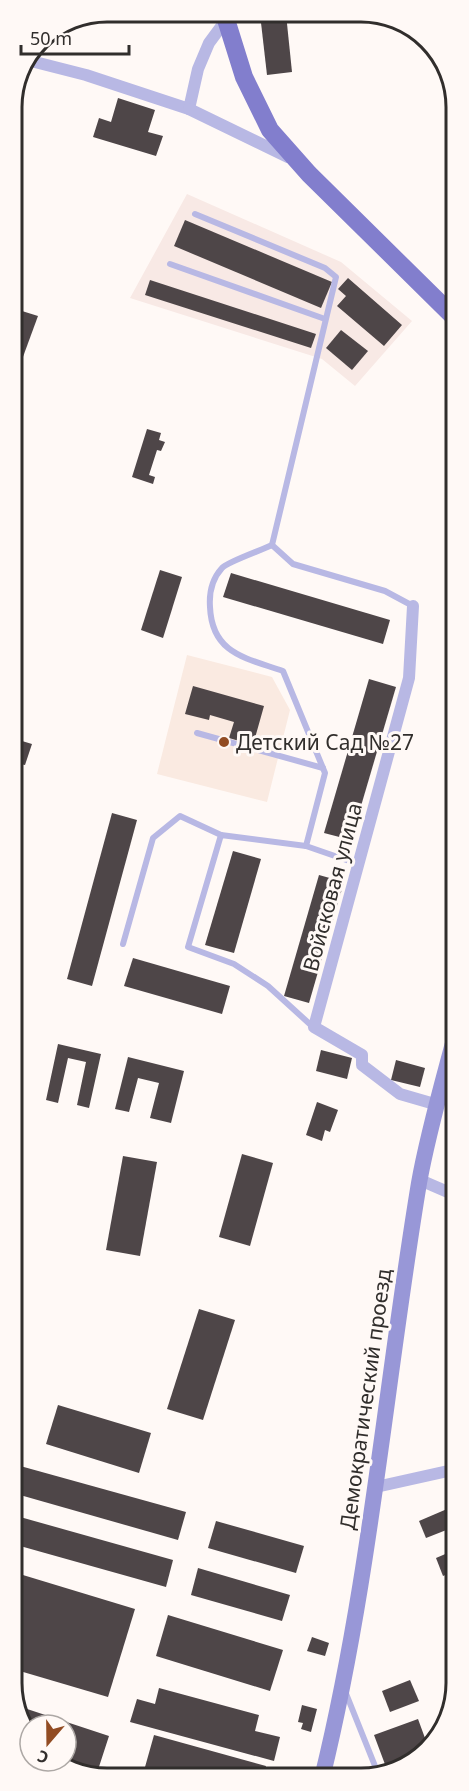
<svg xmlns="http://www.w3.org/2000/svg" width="469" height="1791" viewBox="0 0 469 1791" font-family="'Noto Sans',sans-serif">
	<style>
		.built { fill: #faeae1 }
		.industrial { fill: #f8e9e5 }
		.building { fill: #4e4648 }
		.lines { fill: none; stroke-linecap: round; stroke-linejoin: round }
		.service { stroke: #b8b8e4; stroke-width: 6 }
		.minor { stroke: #b8b8e4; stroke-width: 12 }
		.secondary { stroke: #9897d7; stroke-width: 16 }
		.primary { stroke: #827ecd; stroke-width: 18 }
		.poi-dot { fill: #924c23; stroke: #fff9f6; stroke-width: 2 }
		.labels { text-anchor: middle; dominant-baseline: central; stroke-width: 6; stroke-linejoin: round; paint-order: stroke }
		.poi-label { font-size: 21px; fill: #312e2c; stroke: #fff9f6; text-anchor: start }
		.street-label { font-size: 21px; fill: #312e2c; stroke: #fff9f6 }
		.rim { fill: none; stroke: #312e2c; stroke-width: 3 }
	</style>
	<rect width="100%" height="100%" fill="#fff9f6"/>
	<path class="built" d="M187 655 272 677 290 710 267 802 157 774Z"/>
	<path class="industrial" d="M187 194 341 262 412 321 355 386 322 359 130 298Z"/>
	<g class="building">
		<path d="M260 14H286L292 72 267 75Z"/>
		<path d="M118 98 155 110 148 132 163 136 156 156 93 137 99 118 111 122Z"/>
		<path d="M185 220 332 282 321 308 174 246Z"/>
		<path d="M348 278 402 325 384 346 337 306 346 296 338 289Z"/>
		<path d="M150 280 316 334 311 348 145 295Z"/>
		<path d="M22 311 38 316 20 365 12 363V340Z"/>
		<path d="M341 330 368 351 352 370 326 348Z"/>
		<path d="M147 429 161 433 159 440 165 442 161 451 157 450 149 475 155 477 153 484 132 477Z"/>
		<path d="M160 570 182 577 163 638 141 630Z"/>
		<path d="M231 573 390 620 383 644 223 597Z"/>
		<path d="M369 679 396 687 351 840 324 833Z"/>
		<path d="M193 686 264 706 253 745 229 738 234 722 210 715 209 720 185 714Z"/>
		<path d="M12 738 32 744 25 765 20 764 17 776 12 775Z"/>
		<path d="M112 813 137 820 92 986 67 979Z"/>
		<path d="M233 851 261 859 234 953 205 945Z"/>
		<path d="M319 875 344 882 309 1003 284 996Z"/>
		<path d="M133 958 230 986 222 1014 124 986Z"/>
		<path d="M58 1044 101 1054 89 1108 77 1105 86 1062 68 1058 58 1103 46 1100Z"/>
		<path d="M321 1050 352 1058 347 1079 316 1071Z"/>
		<path d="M128 1057 184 1071 171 1123 150 1118 159 1083 138 1078 129 1112 115 1109Z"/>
		<path d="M396 1060 425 1068 420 1087 391 1080Z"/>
		<path d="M317 1102 338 1110 330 1132 325 1130 322 1141 306 1135Z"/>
		<path d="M242 1154 273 1163 250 1246 219 1237Z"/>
		<path d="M123 1156 157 1162 140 1256 106 1250Z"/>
		<path d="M199 1309 235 1320 203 1420 167 1409Z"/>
		<path d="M58 1405 151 1433 139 1473 46 1444Z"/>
		<path d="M13 1464 186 1512 178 1540 13 1493Z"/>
		<path d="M447 1509 454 1527 426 1538 419 1521Z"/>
		<path d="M13 1515 173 1560 166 1587 13 1544Z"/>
		<path d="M216 1521 304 1546 296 1573 208 1548Z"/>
		<path d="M457 1549V1570L443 1576 436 1558Z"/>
		<path d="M198 1568 290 1595 282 1621 191 1595Z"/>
		<path d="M13 1572 135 1609 108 1697 13 1669Z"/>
		<path d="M168 1615 283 1650 270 1691 156 1656Z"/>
		<path d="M312 1637 329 1643 325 1656 307 1651Z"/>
		<path d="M410 1680 419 1701 390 1712 382 1691Z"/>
		<path d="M159 1688 259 1715 255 1731 280 1737 274 1761 130 1722 137 1699 155 1704Z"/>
		<path d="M302 1705 317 1709 311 1732 301 1729 303 1723 298 1722Z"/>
		<path d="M18 1706 109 1736 96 1776 70 1767 59 1761H66V1725H30V1731Z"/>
		<path d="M418 1719 429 1749 390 1770 389 1766 386 1767 374 1735Z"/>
		<path d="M154 1735 266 1766 263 1778 182 1777 145 1767Z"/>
	</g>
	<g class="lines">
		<g class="service">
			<path d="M195 214 325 268 336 277 272 545 293 564 385 591 413 606"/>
			<path d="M170 264 325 319"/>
			<path d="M272 545C262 550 227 562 222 568 212 579 209 593 210 607 212 654 246 658 283 671L325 773 306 846 221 835 188 947 234 964 268 986 313 1027"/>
			<path d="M197 733 323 768"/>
			<path d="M306 846 358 864"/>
			<path d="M123 944 153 838 180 816 221 835"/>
			<path d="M345 1691 379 1776"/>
		</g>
		<g class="minor">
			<path d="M31 61 86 75 189 109 198 69 209 43 226 20"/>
			<path d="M189 109 288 157"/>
			<path d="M413 606 409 678 314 1027 362 1055V1065L400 1094 438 1105"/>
			<path d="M420 1180 457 1196"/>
			<path d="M376 1487 457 1469"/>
		</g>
		<path class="secondary" d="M322 1778C370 1582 386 1381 419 1183 428 1132 444 1078 457 1028"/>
		<path class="primary" d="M224 13 244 77 270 130 309 174 456 319"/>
	</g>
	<circle class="poi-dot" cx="224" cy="742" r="6"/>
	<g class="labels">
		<g class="poi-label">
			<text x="236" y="742">Детский Сад №27</text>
		</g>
		<g class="street-label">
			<text transform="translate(332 887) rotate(-75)">Войсковая улица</text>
			<text transform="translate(365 1399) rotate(-82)">Демократический проезд</text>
		</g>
	</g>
	<path d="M0 0H469V1791H0ZM107 22H361A85 85 0 0 1 446 107V1683A85 85 0 0 1 361 1768H107A85 85 0 0 1 22 1683V107A85 85 0 0 1 107 22Z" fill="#fff9f6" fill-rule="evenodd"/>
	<path class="rim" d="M107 22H361A85 85 0 0 1 446 107V1683A85 85 0 0 1 361 1768H107A85 85 0 0 1 22 1683V107A85 85 0 0 1 107 22Z"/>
	<g transform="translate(48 1743) rotate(200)"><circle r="28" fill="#fff9f6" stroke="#ada8a5" stroke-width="1.5"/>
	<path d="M0-4.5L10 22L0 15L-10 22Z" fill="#924c23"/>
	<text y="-9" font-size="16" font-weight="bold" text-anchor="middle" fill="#312e2c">С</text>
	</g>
	<path d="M21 45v9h108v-9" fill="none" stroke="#312e2c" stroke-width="3"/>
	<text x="30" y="45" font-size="18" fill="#312e2c" stroke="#fff9f6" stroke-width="4.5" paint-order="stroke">50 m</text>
</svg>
